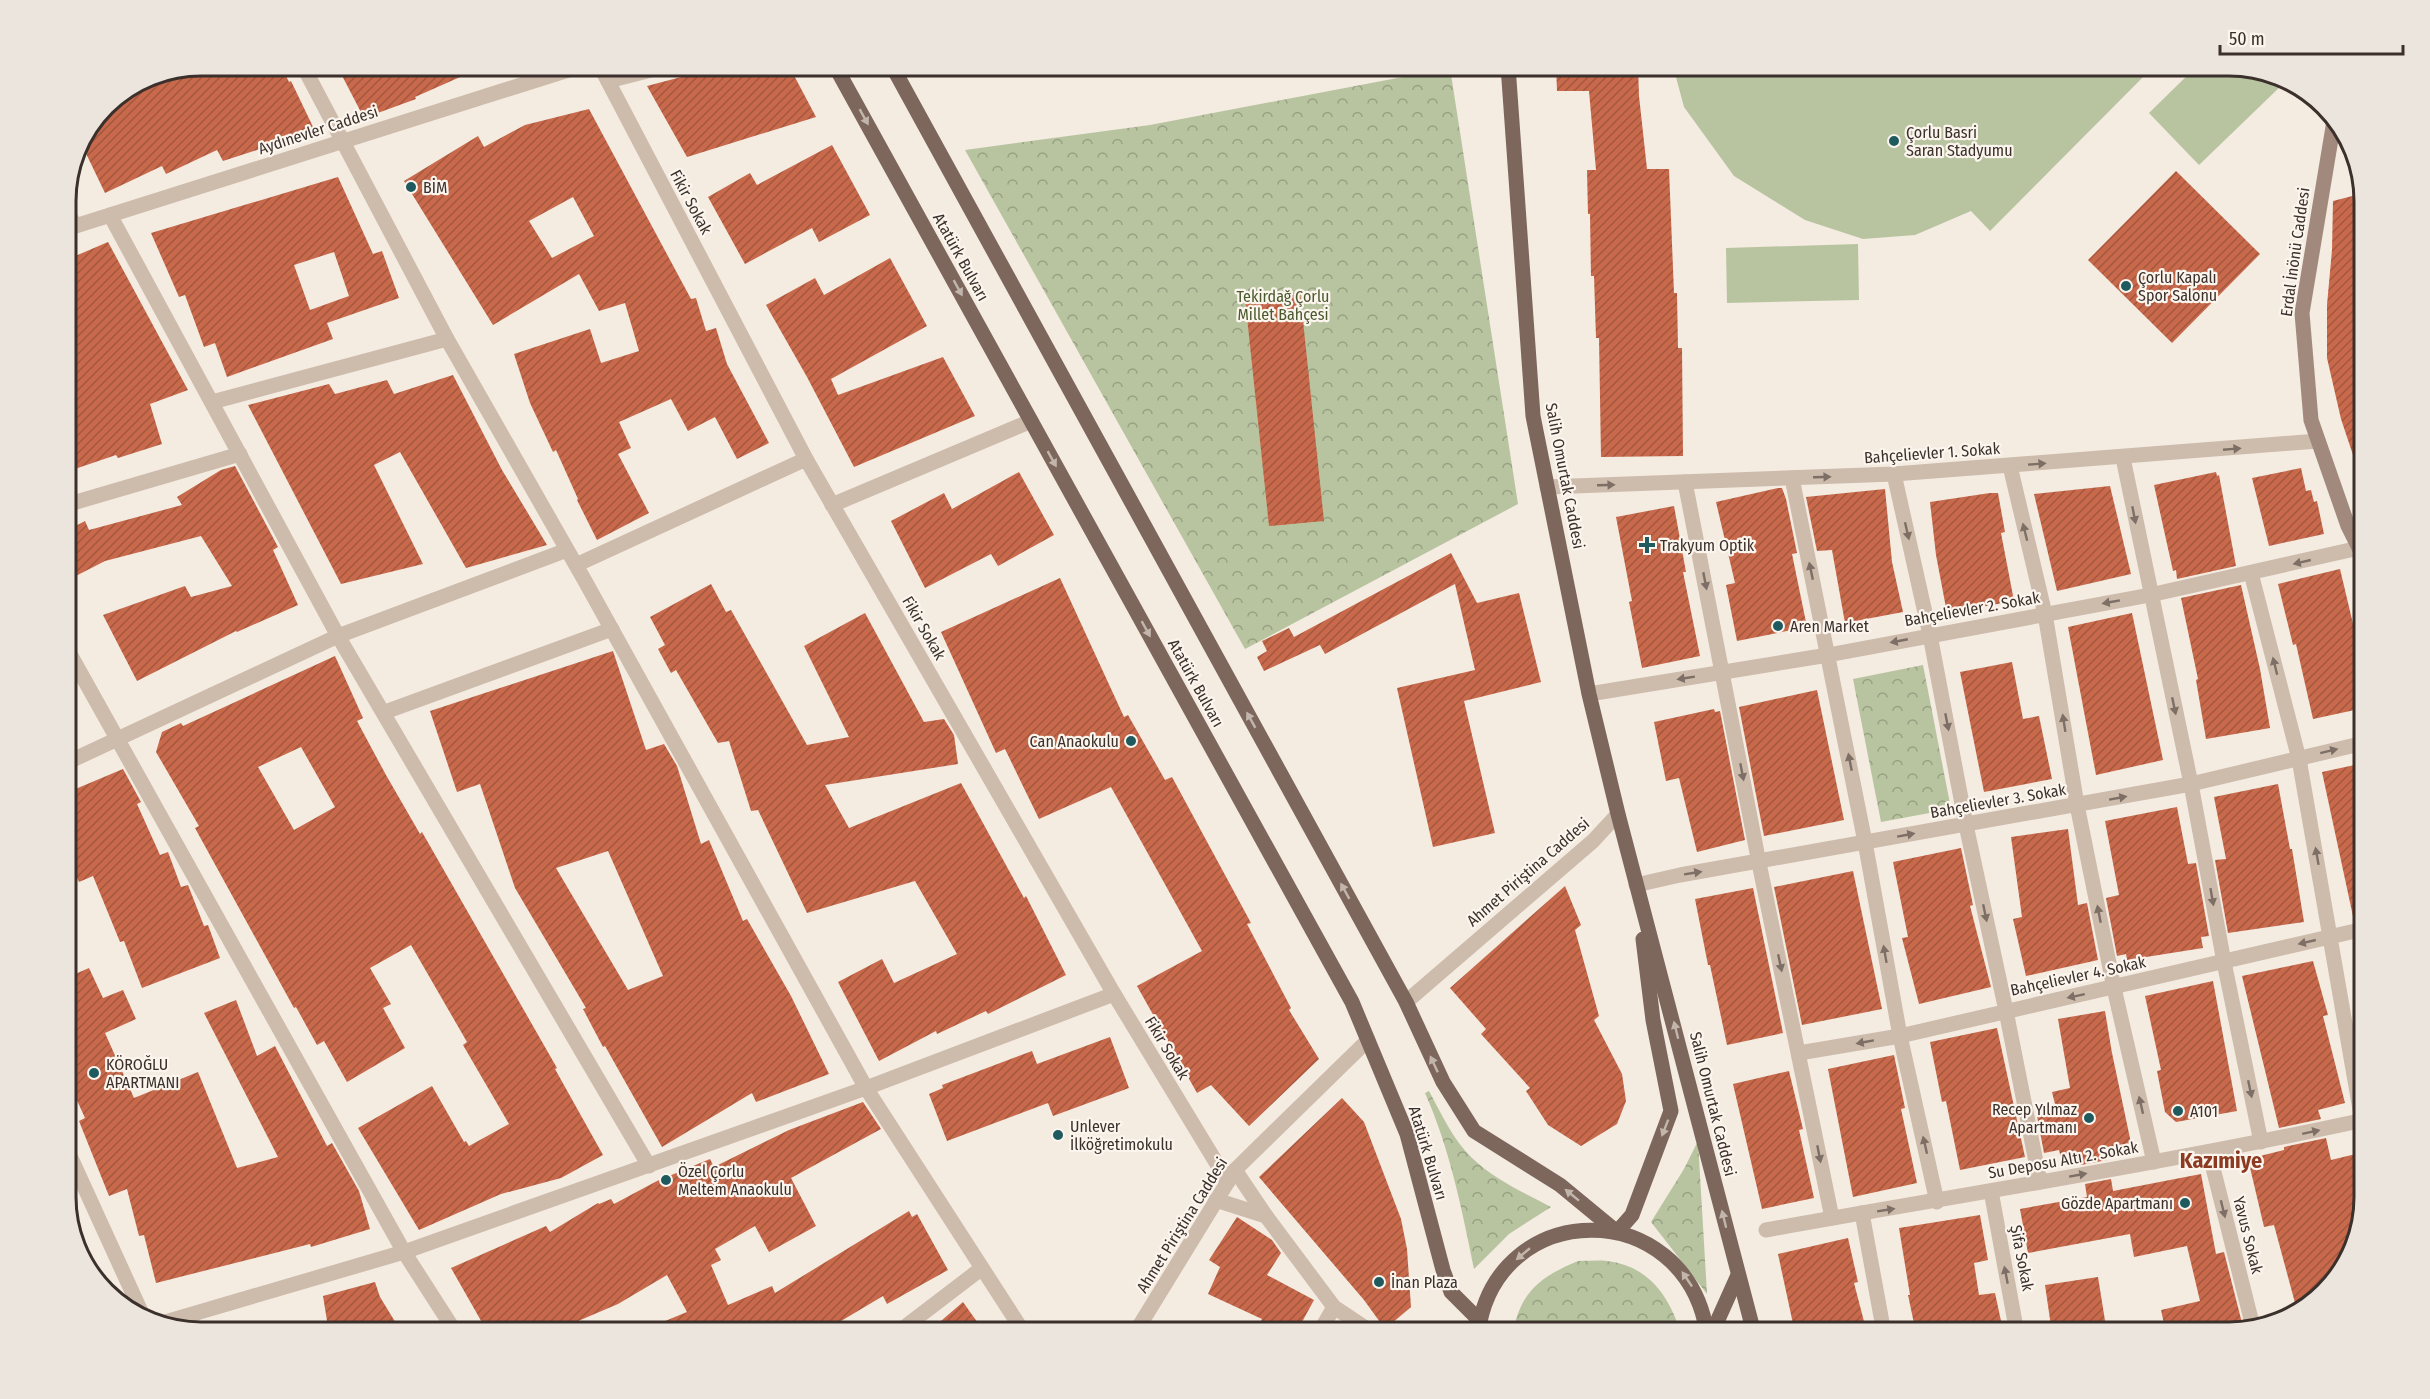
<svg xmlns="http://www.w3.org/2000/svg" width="2430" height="1399" viewBox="0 0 2430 1399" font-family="'Fira Sans Condensed',sans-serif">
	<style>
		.forest { fill: url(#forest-crowns) }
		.garden { fill: #b8c4a0 }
		.building { fill: url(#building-hatch); fill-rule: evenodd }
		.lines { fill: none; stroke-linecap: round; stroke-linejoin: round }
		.minor { stroke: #cdbbac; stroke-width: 15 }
		.secondary { stroke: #a18a7d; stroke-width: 15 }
		.primary { stroke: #7d675c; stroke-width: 15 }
		.oneway { fill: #c2b5ac }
		.oneway2 { fill: #7d6f65 }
		.poi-dot { fill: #1f5a5e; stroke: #fbf5ee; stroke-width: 2 }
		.labels { text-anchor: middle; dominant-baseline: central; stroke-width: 4.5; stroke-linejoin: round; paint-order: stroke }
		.street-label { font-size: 16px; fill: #3b302b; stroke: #fbf5ee }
		.poi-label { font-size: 16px; fill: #3b302b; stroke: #fbf5ee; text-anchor: start }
		.park-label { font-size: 16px; fill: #4a5a2e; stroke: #fbf5ee }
		.district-label { font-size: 22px; font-weight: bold; fill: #8c3b22; stroke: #fbf5ee }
		.rim { fill: none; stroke: #3b302b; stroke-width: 3 }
	</style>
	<defs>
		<pattern id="forest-crowns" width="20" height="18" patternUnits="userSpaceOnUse" patternTransform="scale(1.5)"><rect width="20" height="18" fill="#b8c4a0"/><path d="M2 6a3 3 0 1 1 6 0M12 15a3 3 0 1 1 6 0" fill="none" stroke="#97a083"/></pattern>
		<pattern id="building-hatch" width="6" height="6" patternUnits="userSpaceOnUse" patternTransform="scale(1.5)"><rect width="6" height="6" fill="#c8694b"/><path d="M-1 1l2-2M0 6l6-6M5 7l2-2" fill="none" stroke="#a4573f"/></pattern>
	</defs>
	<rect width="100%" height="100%" fill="#f4ebe1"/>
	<g class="forest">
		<path d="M1450 68 1518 504 1245 649 965 150 1150 125Z"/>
		<path d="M1923 665 1951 809 1881 822 1853 679Z"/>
		<path d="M1429 1091C1441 1113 1453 1140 1472 1158 1494 1179 1524 1193 1551 1207L1509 1234 1474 1269C1462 1210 1450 1149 1425 1093Z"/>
		<path d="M1698 1141 1707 1294 1651 1222 1684 1169Z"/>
		<path d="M1578 1261C1588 1261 1598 1260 1607 1261 1649 1266 1669 1296 1681 1333H1513C1520 1291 1542 1276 1578 1261Z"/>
	</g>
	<g class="garden">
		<path d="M1673 66H2154L1990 231 1971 211 1915 235 1863 239 1805 220 1734 176 1684 107Z"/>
		<path d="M2197 66H2229L2281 80 2284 83 2199 165 2149 113Z"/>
		<path d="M1858 244 1859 300 1727 303 1726 248Z"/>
	</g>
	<g class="building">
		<path d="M201 66H281L289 82 291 81 315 131 223 161 217 150 166 174 162 166 105 193 80 141 106 105 150 76Z"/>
		<path d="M337 66H485L415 97 416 99 364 118Z"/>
		<path d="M723 66H789L816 117 687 157 647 86Z"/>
		<path d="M1556 66H1638L1639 96 1647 169H1669L1674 293H1677L1678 348H1682L1683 456 1601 457 1599 338H1596L1594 276H1591L1590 214H1588L1587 170H1596L1589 91H1557Z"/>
		<path d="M589 109 691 299 696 298 706 331 716 328 727 364 769 443 737 459 715 417 688 431 671 399 619 422 631 448 618 454 649 513 597 540 577 500 578 499 556 450 553 452 530 403 514 354 590 329 601 363 639 351 625 303 599 311 579 274 493 325 404 181 478 136 484 147 525 125ZM573 197 594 236 552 258 529 221Z"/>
		<path d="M832 145 870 215 819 242 812 228 745 264 708 197 750 173 757 185Z"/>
		<path d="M2176 171 2260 254 2172 343 2088 260Z"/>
		<path d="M338 177 373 254 382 251 399 298 327 323 333 339 227 377 215 343 204 347 185 295 179 297 151 233ZM334 252 349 296 310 310 294 265Z"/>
		<path d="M2364 193V475L2360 476 2341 419 2327 358V305L2332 250 2333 201Z"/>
		<path d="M108 242 188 390 150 404 162 444 118 458 116 455 66 472V260Z"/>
		<path d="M890 258 927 326 831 379 838 395 943 357 975 416 854 467 807 377 766 305 815 278 824 295Z"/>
		<path d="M1300 292 1324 521 1269 526 1245 298Z"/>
		<path d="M453 375 502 470 547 545 466 568 400 452 374 465 423 564 341 584 248 405 329 384 335 394 387 380 394 394Z"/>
		<path d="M235 466 278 547 273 550 298 605 237 632 236 631 137 681 103 615 185 586 191 597 232 586 201 536 105 561 66 581V531L85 521 89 530 182 505 177 497 221 470Z"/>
		<path d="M2301 468 2306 491 2311 490 2314 502 2317 501 2324 534 2269 546 2252 478Z"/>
		<path d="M1019 472 1054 535 998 566 991 554 925 588 891 521 944 493 952 509Z"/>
		<path d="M2216 472 2217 476 2219 475 2236 566 2177 579 2176 570 2173 571 2154 485Z"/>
		<path d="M2110 486 2131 574 2057 591 2034 494Z"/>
		<path d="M1778 488H1782L1786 499 1797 553 1792 554 1807 627 1737 641 1726 585 1735 583 1716 502Z"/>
		<path d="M1885 489 1892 562 1903 612 1845 623 1832 550 1817 551 1806 497Z"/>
		<path d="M1990 493H1998L2005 532 2001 533 2014 601 1947 613 1936 555 1930 502Z"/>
		<path d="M1674 506 1686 572H1683L1700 656 1642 668 1629 602 1632 601 1616 517Z"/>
		<path d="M1451 553 1477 603 1519 593 1541 682 1464 701 1495 833 1433 847 1397 688 1475 670 1455 584 1325 654 1320 645 1264 671 1257 657 1267 651 1262 641 1289 628 1294 637Z"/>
		<path d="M2340 569 2358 645 2364 644V708L2313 719 2296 644 2293 645 2278 584Z"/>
		<path d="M1060 578 1124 717 1128 715 1165 780 1172 777 1251 923 1247 924 1291 1008 1289 1010 1319 1059 1249 1126 1211 1085 1197 1093 1137 986 1202 951 1111 787 1039 819 1005 749 996 753 941 632Z"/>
		<path d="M711 584 726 612 731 610 807 745 849 737 804 646 865 613 924 722 944 719 954 735 958 764 825 785 849 828 961 783 1024 898 1026 896 1066 975 988 1014 986 1011 937 1034 936 1031 879 1061 838 982 882 959 894 983 957 954 915 881 807 913 758 810 751 811 729 741 718 743 676 670 671 673 658 649 665 645 650 617Z"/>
		<path d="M2241 585 2260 669 2270 728 2206 739 2196 680 2198 679 2181 598Z"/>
		<path d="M2132 613 2163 760 2096 775 2068 627Z"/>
		<path d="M613 651 646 750 664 744 677 766 701 844 709 840 743 921 747 919 791 996 829 1074 756 1102 752 1093 662 1147 605 1046 603 1047 583 1009 586 1008 515 888 480 784 457 792 430 711ZM608 851 663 976 628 990 556 868Z"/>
		<path d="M335 656 363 718 357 721 386 775 420 834 422 832 557 1068 555 1069 603 1155 561 1178 501 1194 419 1230 358 1128 432 1086 464 1142 466 1141 469 1146 509 1124 463 1045 467 1042 411 945 370 968 391 1004 383 1008 405 1048 347 1082 324 1041 317 1045 296 1007 294 1008 195 828 199 826 156 752 162 732 181 723 183 726ZM301 747 335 807 294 830 258 767Z"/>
		<path d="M2012 662 2023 719 2039 716 2052 779 1984 792 1960 672Z"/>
		<path d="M1817 690 1844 820 1764 836 1739 707Z"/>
		<path d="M1714 709 1715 712 1720 711 1745 840 1697 852 1679 778 1666 781 1654 722Z"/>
		<path d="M2364 763V920L2354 921 2322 772Z"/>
		<path d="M123 769 141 802 137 804 160 855 168 852 181 887 188 885 204 926 208 925 220 958 142 988 124 941 120 942 93 876 79 882 66 855V850L74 846 66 829V793Z"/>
		<path d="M2278 784 2290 849H2292L2304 922 2228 933 2215 860 2226 859 2214 797Z"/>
		<path d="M2177 807 2188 864 2196 863 2209 936 2201 937 2203 948 2127 960 2126 954 2117 956 2106 898 2119 895 2105 821Z"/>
		<path d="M2068 829 2078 905 2087 903 2098 960 2026 976 2013 919 2022 917 2011 837Z"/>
		<path d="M1961 848 1973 905 1970 906 1991 987 1919 1004 1902 938 1908 937 1893 862Z"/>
		<path d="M1853 871 1882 1009 1802 1025 1774 887Z"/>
		<path d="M1565 886 1581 925 1575 930 1599 1016 1594 1020 1622 1074 1626 1101 1617 1124 1581 1146 1548 1125 1526 1091 1530 1088 1481 1034 1486 1029 1450 988Z"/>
		<path d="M1753 888 1783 1033 1727 1045 1710 965H1708L1695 899Z"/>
		<path d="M2313 961 2328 1015 2323 1016 2345 1103 2318 1110 2321 1119 2279 1128 2242 976Z"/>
		<path d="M89 968 103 998 123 990 136 1019 105 1033 134 1098 198 1072 237 1168 278 1157 204 1013 236 1000 257 1056 275 1046 327 1146 332 1143 359 1191 370 1229 311 1247 310 1244 156 1283 144 1235 139 1236 127 1189 109 1196 79 1121 85 1118 66 1076V978Z"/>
		<path d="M2213 981 2237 1111 2176 1122 2165 1112 2157 1071 2161 1070 2145 996Z"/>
		<path d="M2105 1011 2112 1053 2131 1143 2105 1148 2107 1160 2081 1165 2079 1154 2061 1158 2059 1150 2044 1153 2037 1116 2057 1112 2052 1092 2070 1088 2058 1019Z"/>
		<path d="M1997 1028 2025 1157 1960 1170 1946 1101 1942 1102 1930 1042Z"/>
		<path d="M1110 1037 1129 1088 1053 1116 1048 1103 947 1141 929 1094 943 1088 942 1085 1032 1051 1037 1064Z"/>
		<path d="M1894 1055 1905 1108 1901 1109 1917 1183 1853 1197 1828 1069Z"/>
		<path d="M1789 1071 1803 1129 1799 1130 1814 1198 1762 1209 1733 1084Z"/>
		<path d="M1342 1098 1364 1122 1401 1219 1407 1249 1411 1307 1385 1329 1364 1300 1259 1177Z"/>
		<path d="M863 1102 881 1129 791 1178 816 1226 769 1252 755 1226 715 1249 721 1260 711 1265 728 1305 772 1286 775 1293 909 1211 912 1217 917 1214 948 1270 887 1304 883 1296 821 1333H636L687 1312 667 1275 618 1304 550 1333H488L451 1268 546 1226 550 1232 598 1203 599 1204 611 1199 614 1204 657 1181 710 1159 714 1167 789 1130Z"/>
		<path d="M2326 1138 2331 1160 2364 1152V1198L2345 1266 2298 1314 2274 1225 2264 1227 2248 1159 2284 1150V1147Z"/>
		<path d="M2201 1174 2216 1254 2224 1252 2242 1323 2201 1333H2166L2161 1310 2200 1301 2187 1246 2134 1257 2130 1234 2028 1253 2020 1209 2087 1197 2085 1184 2111 1179 2113 1191Z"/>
		<path d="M1980 1215 1988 1260 1974 1263 1979 1295 1995 1293 2001 1321 1945 1333H1916L1908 1295H1910L1899 1228Z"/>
		<path d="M1237 1217 1272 1240 1281 1253 1267 1275 1314 1300 1296 1333H1255L1262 1319 1208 1294 1220 1267 1209 1260Z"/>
		<path d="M1848 1238 1858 1282 1854 1283 1867 1333H1795L1778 1254Z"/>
		<path d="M2098 1277 2107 1333H2052L2045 1285Z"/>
		<path d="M375 1282 380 1297 402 1333H329L323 1296Z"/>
		<path d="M963 1302 985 1333H927Z"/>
	</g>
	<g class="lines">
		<g class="minor">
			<path d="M303 66 447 339 585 581 866 1088 1024 1333"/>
			<path d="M600 66 806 459 1114 994 1228 1182"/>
			<path d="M608 81 667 66"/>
			<path d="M66 208 75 226"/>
			<path d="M110 215 338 636 649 1166"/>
			<path d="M66 229 581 66"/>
			<path d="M212 402 447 339"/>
			<path d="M2123 458 2191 784 2224 962 2261 1142"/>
			<path d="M2010 466 2045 614 2077 805 2114 988 2154 1162"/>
			<path d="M1894 474 1930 635 1966 825 2006 1011 2040 1182"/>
			<path d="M1792 478 1865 842 1900 1036 1937 1202"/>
			<path d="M1685 482 1759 863 1832 1218"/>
			<path d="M1547 487 1894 474 2318 441"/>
			<path d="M66 505 240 454"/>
			<path d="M832 505 1031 421"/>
			<path d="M576 565 806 459"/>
			<path d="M2251 573 2299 759 2362 1121"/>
			<path d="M66 647 404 1252 456 1333"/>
			<path d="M1589 694 1828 655 2150 595 2359 548"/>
			<path d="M385 712 612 629"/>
			<path d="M66 763 338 636 567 550"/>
			<path d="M1636 885 1680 875 2191 784 2364 743"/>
			<path d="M1406 1002 1593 841 1618 814"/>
			<path d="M1799 1053 1900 1036 2364 929"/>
			<path d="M66 1147 144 1318"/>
			<path d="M2209 1152 2253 1327"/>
			<path d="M1235 1170 1266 1216"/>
			<path d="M1991 1191 2017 1333"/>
			<path d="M1216 1200 1266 1216 1334 1307 1373 1333"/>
			<path d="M1862 1213 1884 1333"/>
			<path d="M1766 1230C1966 1194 2166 1163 2364 1120"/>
			<path d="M162 1323 404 1252 866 1088 1114 994"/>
			<path d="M897 1333 982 1268"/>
			<path d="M1135 1333 1235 1170 1368 1040"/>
			<path d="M1319 1333 1334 1307"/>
		</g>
		<path class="secondary" d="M2334 121 2302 313 2311 420 2348 526 2364 558"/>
		<g class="primary">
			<path d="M835 66 1352 1002 1407 1134 1443 1270 1451 1292 1480 1321"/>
			<path d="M892 66 1406 1002 1443 1082 1474 1131 1560 1185 1617 1232"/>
			<path d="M1508 66 1533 416 1589 694 1618 814 1754 1333"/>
			<path d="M1617 1232 1632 1215 1671 1111 1653 1020 1643 939"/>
			<path d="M1478 1333C1496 1197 1685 1195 1707 1333"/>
			<path d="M1712 1333 1738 1275"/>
		</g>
	</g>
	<defs><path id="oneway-solid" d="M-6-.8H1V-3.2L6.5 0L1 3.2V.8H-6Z" transform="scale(1.5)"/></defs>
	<g class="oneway">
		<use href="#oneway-solid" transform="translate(864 117) rotate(61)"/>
		<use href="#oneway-solid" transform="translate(958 288) rotate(61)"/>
		<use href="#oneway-solid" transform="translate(1052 459) rotate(61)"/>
		<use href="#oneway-solid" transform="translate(1146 629) rotate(61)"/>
		<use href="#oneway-solid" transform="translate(1251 720) rotate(-119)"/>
		<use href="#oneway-solid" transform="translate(1345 891) rotate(-119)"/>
		<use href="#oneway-solid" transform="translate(1676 1030) rotate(-104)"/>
		<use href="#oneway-solid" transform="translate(1434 1064) rotate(-115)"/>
		<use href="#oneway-solid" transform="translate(1665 1128) rotate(111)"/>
		<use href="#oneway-solid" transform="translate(1572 1195) rotate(-141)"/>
		<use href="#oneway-solid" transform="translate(1724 1219) rotate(-104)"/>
		<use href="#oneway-solid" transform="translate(1523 1254) rotate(140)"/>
		<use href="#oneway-solid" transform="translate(1687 1279) rotate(-124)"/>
	</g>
	<g class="oneway2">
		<use href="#oneway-solid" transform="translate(2232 449) rotate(-5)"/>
		<use href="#oneway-solid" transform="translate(2037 464) rotate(-4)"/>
		<use href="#oneway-solid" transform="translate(1822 477) rotate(-2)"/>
		<use href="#oneway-solid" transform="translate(1606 485) rotate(-2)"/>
		<use href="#oneway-solid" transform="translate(2134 515) rotate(79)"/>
		<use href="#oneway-solid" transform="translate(1907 531) rotate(77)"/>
		<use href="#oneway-solid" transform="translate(2025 532) rotate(-104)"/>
		<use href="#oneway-solid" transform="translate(2302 562) rotate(167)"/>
		<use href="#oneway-solid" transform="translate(1811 571) rotate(-102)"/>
		<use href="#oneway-solid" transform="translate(1705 581) rotate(79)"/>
		<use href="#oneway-solid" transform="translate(2111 602) rotate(170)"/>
		<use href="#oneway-solid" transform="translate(1899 641) rotate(169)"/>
		<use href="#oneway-solid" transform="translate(2275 666) rotate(-104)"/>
		<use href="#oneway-solid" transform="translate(1686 678) rotate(171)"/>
		<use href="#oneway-solid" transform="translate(2174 706) rotate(78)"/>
		<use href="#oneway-solid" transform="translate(1947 722) rotate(79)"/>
		<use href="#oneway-solid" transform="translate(2064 723) rotate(-99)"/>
		<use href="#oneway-solid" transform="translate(2329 751) rotate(-14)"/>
		<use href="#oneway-solid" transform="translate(1850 762) rotate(-101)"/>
		<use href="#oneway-solid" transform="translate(1742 772) rotate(79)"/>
		<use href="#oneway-solid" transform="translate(2118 798) rotate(-10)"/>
		<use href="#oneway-solid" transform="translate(1906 835) rotate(-10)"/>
		<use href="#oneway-solid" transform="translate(2317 856) rotate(-100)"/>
		<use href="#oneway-solid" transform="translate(1693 873) rotate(-9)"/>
		<use href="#oneway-solid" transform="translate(2212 897) rotate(80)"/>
		<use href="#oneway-solid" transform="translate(1985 913) rotate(78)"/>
		<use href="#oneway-solid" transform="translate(2099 914) rotate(-101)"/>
		<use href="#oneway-solid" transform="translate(2307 942) rotate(167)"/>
		<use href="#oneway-solid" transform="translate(1885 954) rotate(-100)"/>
		<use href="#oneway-solid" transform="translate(1780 963) rotate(78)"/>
		<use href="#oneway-solid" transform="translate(2076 996) rotate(168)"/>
		<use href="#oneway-solid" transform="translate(1865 1042) rotate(170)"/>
		<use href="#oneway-solid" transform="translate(2250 1089) rotate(78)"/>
		<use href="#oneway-solid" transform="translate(2141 1105) rotate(-103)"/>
		<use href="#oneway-solid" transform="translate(2311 1132) rotate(-12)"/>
		<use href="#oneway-solid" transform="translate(1925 1145) rotate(-103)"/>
		<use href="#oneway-solid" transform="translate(1819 1154) rotate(79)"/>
		<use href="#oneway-solid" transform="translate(2078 1175) rotate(-10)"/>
		<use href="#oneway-solid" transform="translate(2223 1209) rotate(76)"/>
		<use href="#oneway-solid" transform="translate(1886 1210) rotate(-9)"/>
		<use href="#oneway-solid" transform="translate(2006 1275) rotate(-101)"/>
	</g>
	<g class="poi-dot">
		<circle cx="1894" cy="141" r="6"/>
		<circle cx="411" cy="187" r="6"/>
		<circle cx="2126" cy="286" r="6"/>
		<path d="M1644 536h6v6h6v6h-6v6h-6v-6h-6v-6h6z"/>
		<circle cx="1778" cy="626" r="6"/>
		<circle cx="1131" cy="741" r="6"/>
		<circle cx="94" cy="1073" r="6"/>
		<circle cx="2178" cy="1111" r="6"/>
		<circle cx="2089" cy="1118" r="6"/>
		<circle cx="1058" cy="1135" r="6"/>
		<circle cx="666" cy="1180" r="6"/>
		<circle cx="2185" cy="1203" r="6"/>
		<circle cx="1379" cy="1282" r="6"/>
	</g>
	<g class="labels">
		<g class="street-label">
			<text transform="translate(318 130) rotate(-18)">Aydınevler Caddesi</text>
			<text transform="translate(691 202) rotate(62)">Fikir Sokak</text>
			<text transform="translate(2295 252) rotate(-82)">Erdal İnönü Caddesi</text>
			<text transform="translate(961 257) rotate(61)">Atatürk Bulvarı</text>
			<text transform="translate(1932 453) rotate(-4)">Bahçelievler 1. Sokak</text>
			<text transform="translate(1565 476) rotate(79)">Salih Omurtak Caddesi</text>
			<text transform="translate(1972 609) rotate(-10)">Bahçelievler 2. Sokak</text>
			<text transform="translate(924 628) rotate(60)">Fikir Sokak</text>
			<text transform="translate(1196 683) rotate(61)">Atatürk Bulvarı</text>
			<text transform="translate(1998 801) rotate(-10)">Bahçelievler 3. Sokak</text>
			<text transform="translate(1528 872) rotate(-41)">Ahmet Piriştina Caddesi</text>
			<text transform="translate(2078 976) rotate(-12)">Bahçelievler 4. Sokak</text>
			<text transform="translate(1167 1048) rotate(59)">Fikir Sokak</text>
			<text transform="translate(1713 1104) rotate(76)">Salih Omurtak Caddesi</text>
			<text transform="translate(1428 1153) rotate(73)">Atatürk Bulvarı</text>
			<text transform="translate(2063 1160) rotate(-10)">Su Deposu Altı 2. Sokak</text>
			<text transform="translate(1182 1225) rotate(-58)">Ahmet Piriştina Caddesi</text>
			<text transform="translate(2248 1235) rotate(76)">Yavus Sokak</text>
			<text transform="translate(2022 1258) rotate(79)">Şifa Sokak</text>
		</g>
		<g class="poi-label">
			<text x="1906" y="132">Çorlu Basri<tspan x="1906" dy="18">Saran Stadyumu</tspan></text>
			<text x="423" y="187">BİM</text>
			<text x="2138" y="277">Çorlu Kapalı<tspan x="2138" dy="18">Spor Salonu</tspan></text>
			<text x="1660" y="545">Trakyum Optik</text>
			<text x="1790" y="626">Aren Market</text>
			<text x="1119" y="741" text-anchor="end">Can Anaokulu</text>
			<text x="106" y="1064">KÖROĞLU<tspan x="106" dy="18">APARTMANI</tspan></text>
			<text x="2077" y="1109" text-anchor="end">Recep Yılmaz<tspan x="2077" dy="18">Apartmanı</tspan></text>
			<text x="2190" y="1111">A101</text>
			<text x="1070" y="1126">Unlever<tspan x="1070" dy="18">İlköğretimokulu</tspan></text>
			<text x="678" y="1171">Özel Çorlu<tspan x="678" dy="18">Meltem Anaokulu</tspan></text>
			<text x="2173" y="1203" text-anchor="end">Gözde Apartmanı</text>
			<text x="1391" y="1282">İnan Plaza</text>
		</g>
		<g class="park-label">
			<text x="1283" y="296">Tekirdağ Çorlu<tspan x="1283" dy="18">Millet Bahçesi</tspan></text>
		</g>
		<g class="district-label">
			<text x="2221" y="1160">Kazımiye</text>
		</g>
	</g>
	<path d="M0 0H2430V1399H0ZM201 76H2229A125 125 0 0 1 2354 201V1197A125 125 0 0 1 2229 1322H201A125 125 0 0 1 76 1197V201A125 125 0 0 1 201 76Z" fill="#ece5de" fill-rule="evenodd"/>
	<path class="rim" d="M201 76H2229A125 125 0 0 1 2354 201V1197A125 125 0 0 1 2229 1322H201A125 125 0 0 1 76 1197V201A125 125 0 0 1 201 76Z"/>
	<path d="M2220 45v9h183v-9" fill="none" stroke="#3b302b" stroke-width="3"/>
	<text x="2229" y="45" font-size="18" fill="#3b302b" stroke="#fbf5ee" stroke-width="4.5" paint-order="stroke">50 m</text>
</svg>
